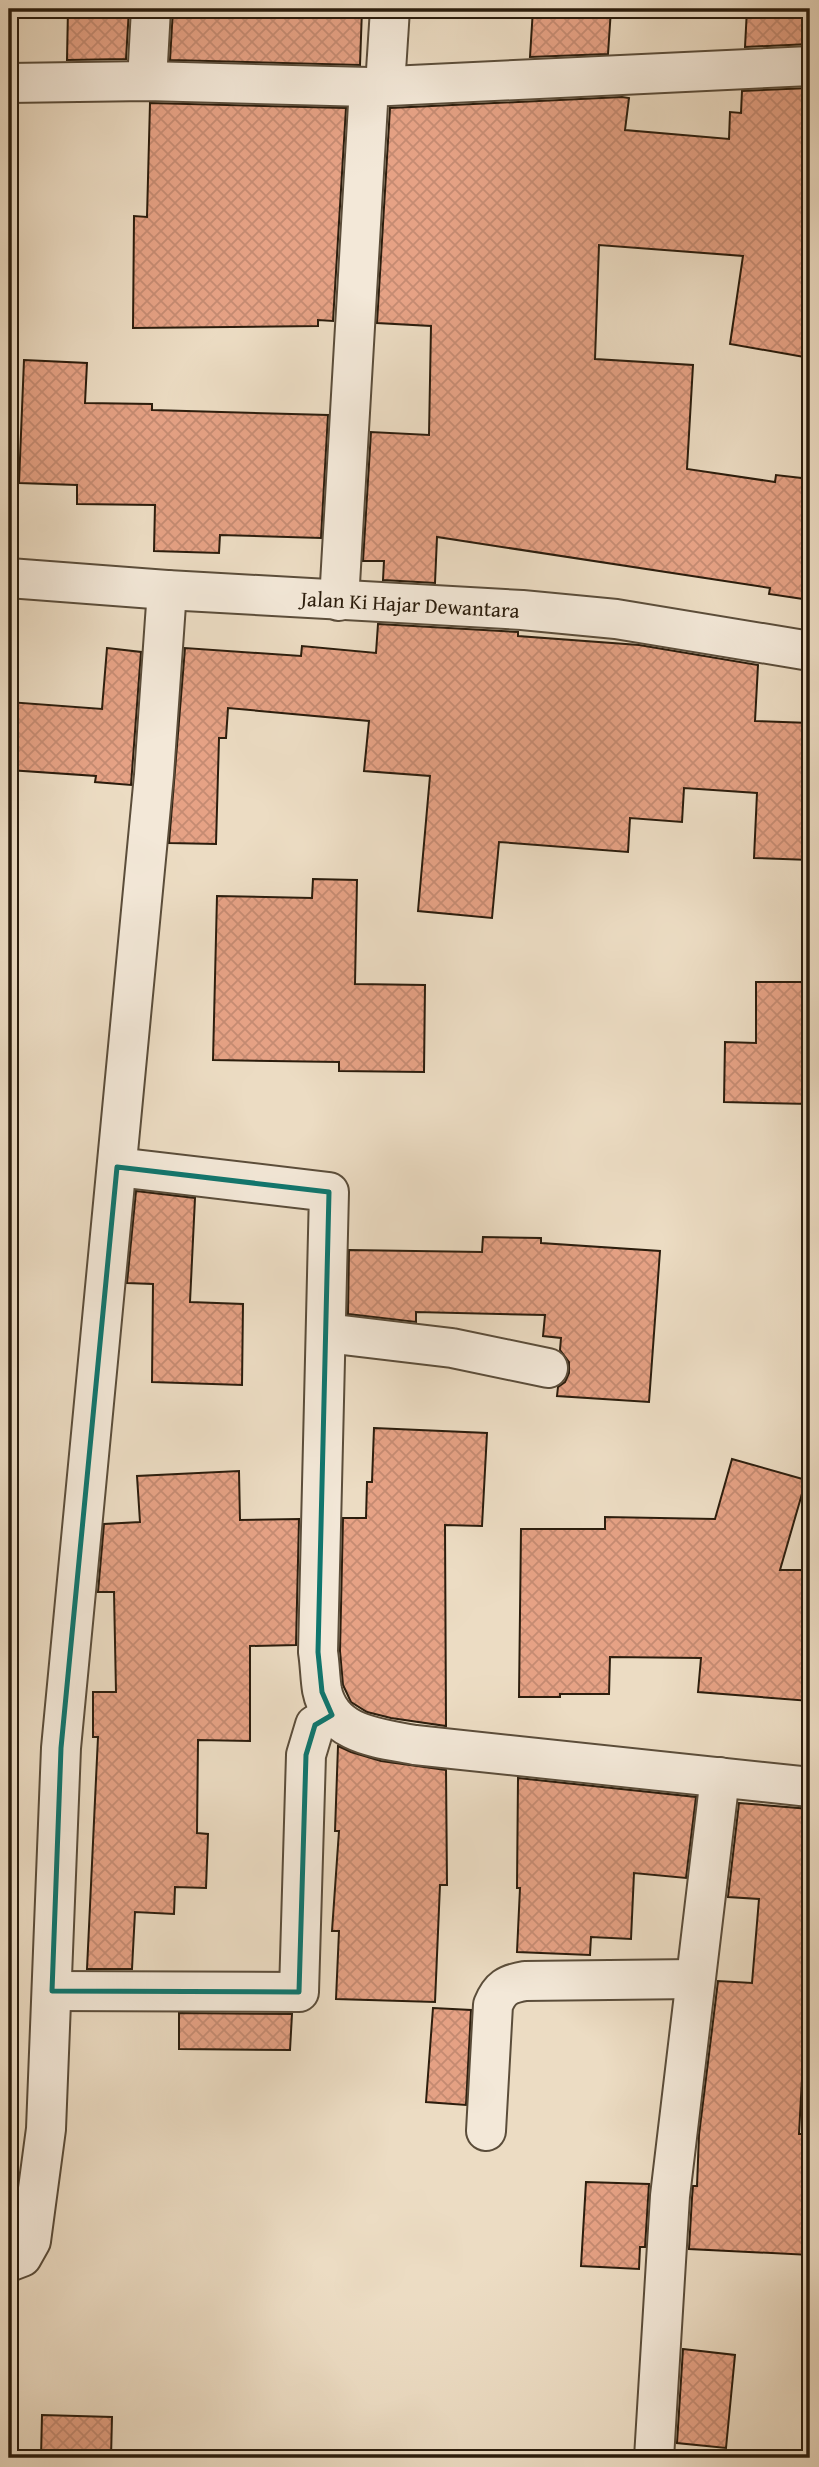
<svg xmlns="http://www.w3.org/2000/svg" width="819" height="2467" viewBox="0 0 819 2467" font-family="'Gentium Book Plus',serif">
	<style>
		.building { fill: url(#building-cross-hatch); stroke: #2b1d0d; stroke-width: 2 }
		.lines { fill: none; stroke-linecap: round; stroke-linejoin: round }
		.minor-casing { stroke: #5b4d3a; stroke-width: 42 }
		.tertiary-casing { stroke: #5b4d3a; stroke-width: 42 }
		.minor { stroke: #f3e8d8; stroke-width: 38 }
		.tertiary { stroke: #f3e8d8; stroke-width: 38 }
		.marked { fill: none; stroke: #0f766e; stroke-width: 5; stroke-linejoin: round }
		.labels { text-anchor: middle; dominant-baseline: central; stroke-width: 5; stroke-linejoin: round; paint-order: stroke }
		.street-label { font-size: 21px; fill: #2b1d0d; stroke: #f3e8d8 }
	</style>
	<defs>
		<pattern id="building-cross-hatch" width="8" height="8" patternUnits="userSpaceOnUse" patternTransform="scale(1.75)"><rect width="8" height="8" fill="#e6a285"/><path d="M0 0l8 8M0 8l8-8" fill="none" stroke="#c58b72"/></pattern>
	</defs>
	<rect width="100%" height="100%" fill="#ecdcc3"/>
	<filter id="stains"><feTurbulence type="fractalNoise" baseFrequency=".00286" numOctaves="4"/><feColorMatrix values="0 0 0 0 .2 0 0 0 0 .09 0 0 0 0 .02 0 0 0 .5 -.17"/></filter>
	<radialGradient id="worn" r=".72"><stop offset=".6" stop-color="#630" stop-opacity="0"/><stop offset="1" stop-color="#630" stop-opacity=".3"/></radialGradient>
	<g class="building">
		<path d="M68 9H129L126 59 67 60Z"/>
		<path d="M173 9H362L360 65 170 60Z"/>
		<path d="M533 9H611L608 54 530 57Z"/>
		<path d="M747 9H810V44L745 47Z"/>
		<path d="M810 88V358L730 344 743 256 599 245 595 359 693 365 687 469 775 482 776 475 810 479V600L769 594 770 588 437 537 435 583 383 580 384 561H363L371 432 429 435 431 326 377 323 390 108 622 97 629 98 625 130 729 139 730 112 741 113 742 91Z"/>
		<path d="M150 103 346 108 333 321 318 320V326L133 328 134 216 147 217Z"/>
		<path d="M24 360 87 363 85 403 152 404V410L328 415 321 538 220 535 219 553 154 551 155 505 77 504V485L19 483Z"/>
		<path d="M378 624 518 632V636L639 645 758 665 755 721 810 723V860L754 858 757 793 684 788 682 822 630 818 628 852 499 842 492 918 418 911 430 776 364 771 369 721 228 708 226 738H219L216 844 169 843 185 648 301 656 302 646 376 653Z"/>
		<path d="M107 648 141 652 131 785 95 782 96 776 9 770V702L102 709Z"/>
		<path d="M313 879 357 880 355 984 425 985 424 1072 339 1071V1062L213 1060 217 896 312 898Z"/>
		<path d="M756 982H810V1104L724 1102 725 1042 756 1043Z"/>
		<path d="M136 1191 195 1198 190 1302 243 1304 242 1385 152 1382 153 1284 127 1283Z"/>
		<path d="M483 1237 541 1238V1243L660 1251 649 1402 557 1396 558 1387 565 1382 569 1373V1362L560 1350 561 1338 543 1336 545 1315 416 1312V1322L348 1314 349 1250 482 1252Z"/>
		<path d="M374 1428 487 1433 482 1526 445 1525 446 1726 391 1718 367 1712 351 1702 343 1685 340 1651 343 1518H366L367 1482H372Z"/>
		<path d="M732 1459 806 1480 780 1570H810V1701L698 1692 701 1658 610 1657 609 1694H560V1697H519L521 1529H605V1517L715 1519Z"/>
		<path d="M239 1471 240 1520 299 1519 296 1645 250 1646V1741L198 1740 197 1833 208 1834 206 1888 175 1887 174 1914 135 1912 132 1969H87L98 1737H93V1692H116L114 1592H98L104 1524 140 1522 137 1476Z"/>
		<path d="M338 1746 351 1752 381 1761 446 1770 447 1885H440L435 2002 336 1999 339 1931H332L339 1831H335Z"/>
		<path d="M518 1778 696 1797 686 1878 634 1873 631 1939 591 1937 590 1955 517 1952 520 1888H517Z"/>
		<path d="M739 1803 810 1809V2025H805L799 2134H810V2255L689 2249 692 2198 693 2186H697L699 2135 718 1981 752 1983 759 1899 728 1897Z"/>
		<path d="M433 2008 471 2010 466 2105 426 2102Z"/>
		<path d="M179 2013 292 2014 290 2050 179 2049Z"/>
		<path d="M586 2182 649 2184 645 2247H640L639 2269 581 2266Z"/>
		<path d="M683 2349 735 2355 726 2448 677 2443Z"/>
		<path d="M42 2415 112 2417 111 2458H41Z"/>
	</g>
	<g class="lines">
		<g class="minor-casing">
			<g id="minor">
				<path d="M147 81 151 9"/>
				<path d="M9 83 147 81 369 87"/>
				<path d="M385 86 390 9"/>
				<path d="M339 601 369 87 810 66"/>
				<path d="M117 1167 329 1192 318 1652C320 1664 320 1678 322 1690 331 1735 378 1738 415 1745L810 1787"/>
				<path d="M326 1333 452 1348 548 1368"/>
				<path d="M52 1991 299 1992 306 1755 315 1725 332 1715"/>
				<path d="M486 2131 493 2005C500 1988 507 1984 525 1981L694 1979"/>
				<path d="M9 2262 22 2257 31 2241 46 2129 61 1748 154 775 167 590"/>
				<path d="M654 2458 670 2196 720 1777"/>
			</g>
		</g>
		<g class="tertiary-casing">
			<g id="tertiary">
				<path id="s1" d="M9 578 167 590 522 610 616 619 810 651"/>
			</g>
		</g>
		<use href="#minor" class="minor"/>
		<use href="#tertiary" class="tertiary"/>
	</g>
	<path class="marked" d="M117 1167 329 1192 318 1652 322 1692 332 1715 315 1725 306 1755 299 1992 52 1991 61 1748Z"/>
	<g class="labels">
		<g class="street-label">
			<text stroke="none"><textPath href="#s1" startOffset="402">Jalan Ki Hajar Dewantara</textPath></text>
		</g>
	</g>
	<rect width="819" height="2467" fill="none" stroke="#ecdcc3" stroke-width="35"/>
	<rect x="10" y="10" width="798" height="2446" fill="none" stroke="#2b1d0d" stroke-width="3.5"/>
	<rect x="18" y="18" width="784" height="2432" fill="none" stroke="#2b1d0d" stroke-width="2"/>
	<rect width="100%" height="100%" filter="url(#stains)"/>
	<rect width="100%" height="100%" fill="url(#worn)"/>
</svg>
